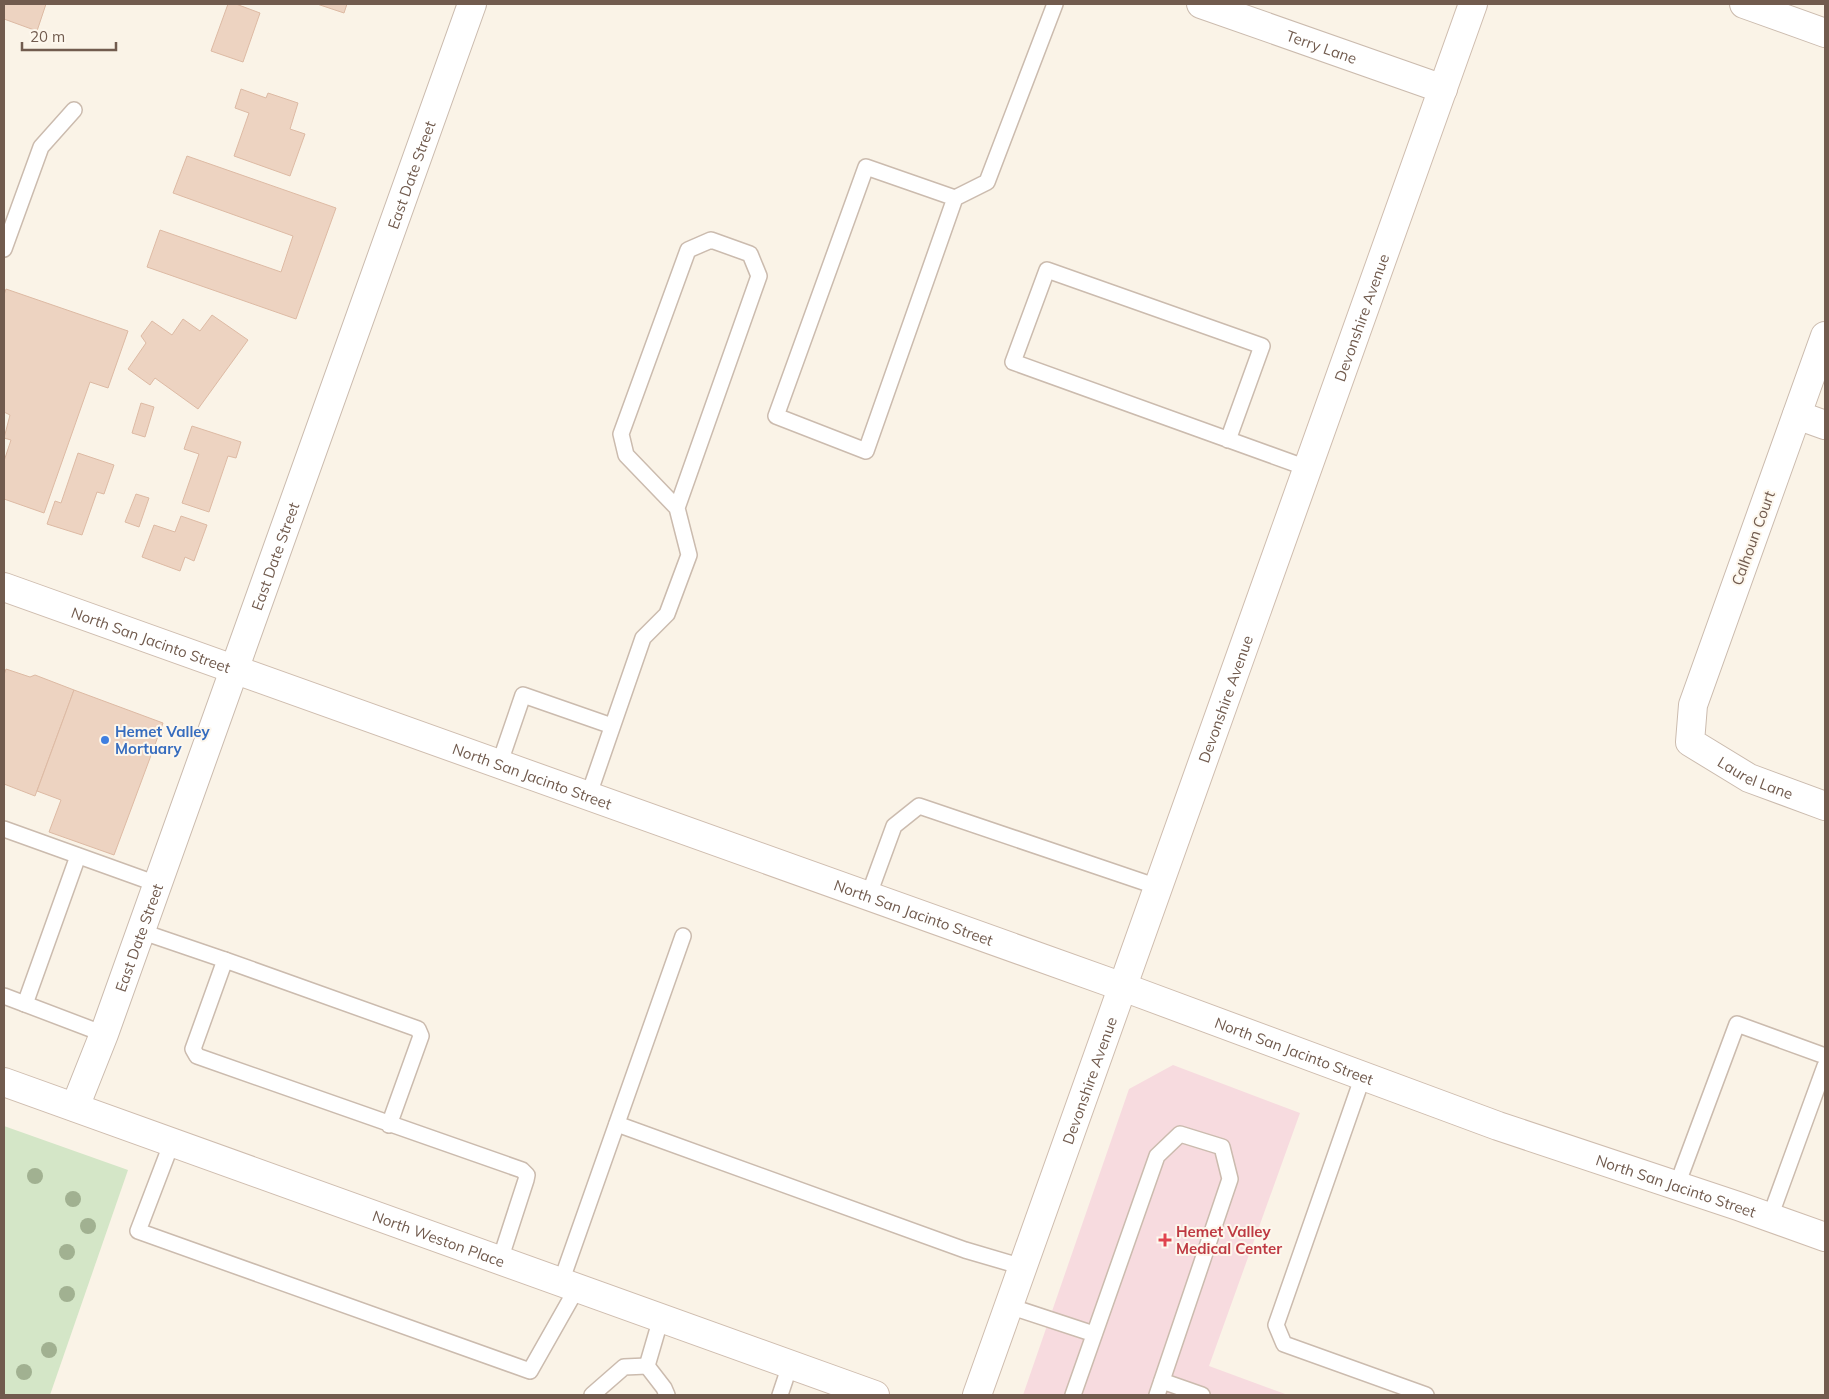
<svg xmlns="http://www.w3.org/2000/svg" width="1829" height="1399" viewBox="0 0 1829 1399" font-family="Mulish,sans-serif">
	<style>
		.medical { fill: #f7dbdf }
		.green { fill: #d4e6c7 }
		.building { fill: #edd3c1; stroke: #ddbaa4 }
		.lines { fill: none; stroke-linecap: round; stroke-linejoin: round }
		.lane-casing { stroke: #cbbbae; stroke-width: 18 }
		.street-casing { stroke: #cbbbae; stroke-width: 30 }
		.secondary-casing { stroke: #cfbdaf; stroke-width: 30 }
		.lane { stroke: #fff; stroke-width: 15 }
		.street { stroke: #fff; stroke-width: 28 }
		.secondary { stroke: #fff; stroke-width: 28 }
		.tree { fill: #a1b191 }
		.shop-dot { fill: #3f7fe0; stroke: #fdf7ed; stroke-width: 2 }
		.health-dot { fill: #e0444e; stroke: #fdf7ed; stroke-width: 2 }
		.labels { text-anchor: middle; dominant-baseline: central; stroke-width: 4; stroke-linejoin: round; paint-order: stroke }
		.street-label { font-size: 15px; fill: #715b4e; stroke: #fdf7ed }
		.shop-label { font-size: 15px; font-weight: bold; fill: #366cbe; stroke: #fdf7ed; text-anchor: start }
		.health-label { font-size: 15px; font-weight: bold; fill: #be3a42; stroke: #fdf7ed; text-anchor: start }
	</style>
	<rect width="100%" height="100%" fill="#faf3e7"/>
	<path class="medical" d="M1173 1065 1300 1113 1209 1366 1288 1395H1023L1129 1089Z"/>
	<path class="green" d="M4 1126 128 1170 50 1395H4Z"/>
	<g class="building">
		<path d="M4 4H46L37 31 4 19Z"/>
		<path d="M228 4H236L260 13 243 62 211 51Z"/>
		<path d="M317 4H347L344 13Z"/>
		<path d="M241 89 266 98 268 93 298 103 290 129 305 134 290 176 234 156 249 113 235 108Z"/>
		<path d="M187 156 336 208 296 319 147 267 160 230 281 272 293 236 173 193Z"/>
		<path d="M6 289 128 331 108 388 90 382 44 513 4 499V461L11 440 4 438 10 415 4 412V295Z"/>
		<path d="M212 315 248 340 198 409 155 378 150 385 128 369 146 343 141 336 152 321 172 335 183 319 200 331Z"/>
		<path d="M141 403 154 407 145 437 132 433Z"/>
		<path d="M192 426 241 442 236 458 228 456 209 512 182 503 199 454 184 449Z"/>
		<path d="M78 453 114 465 104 494 97 492 82 535 47 524 55 501 61 503Z"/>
		<path d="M136 494 149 498 139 527 125 522Z"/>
		<path d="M181 516 207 525 194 561 185 557 180 571 142 557 154 525 175 532Z"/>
		<path d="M6 669 30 677 35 675 74 690 35 796 4 784V675Z"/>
		<path d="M74 690 163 723 114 855 49 832 61 800 37 791Z"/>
	</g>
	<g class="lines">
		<g class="lane-casing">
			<g id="lane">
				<path d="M955 198 866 167 776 416 866 451 955 198 987 182 1055 4"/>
				<path d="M4 249 41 147 74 110"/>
				<path d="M1228 440 1262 346 1047 270 1013 362 1307 468"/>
				<path d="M499 765 523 695 612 726"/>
				<path d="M588 797 643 638 667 614 689 555 677 508 626 455 621 434 688 250 711 240 750 254 759 276 677 508"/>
				<path d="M4 829 157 884"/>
				<path d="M868 897 894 826 919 806 1158 887"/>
				<path d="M140 931 225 960"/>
				<path d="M4 996 104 1034"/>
				<path d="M25 1004 78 856"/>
				<path d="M1363 1076 1276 1325 1284 1344 1426 1395"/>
				<path d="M617 1124 965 1250 1023 1267"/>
				<path d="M389 1125 421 1036 418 1029 225 960 193 1049 197 1056 522 1170 527 1175 526 1180 500 1260"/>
				<path d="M172 1142 138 1231 530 1371 577 1288"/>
				<path d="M1677 1185 1737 1024 1825 1056"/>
				<path d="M1770 1217 1825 1066"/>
				<path d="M561 1282 683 936"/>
				<path d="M1009 1306 1094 1334"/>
				<path d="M647 1366 661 1318"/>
				<path d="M647 1366 664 1388 667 1395"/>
				<path d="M1162 1381 1202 1395"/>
				<path d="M592 1395 624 1367 647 1366"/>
				<path d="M780 1395 790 1365"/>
				<path d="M1073 1395 1157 1156 1180 1134 1222 1147 1230 1179 1157 1395"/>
			</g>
		</g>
		<g class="street-casing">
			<g id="street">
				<path id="s1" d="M1201 4 1443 89"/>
				<path d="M1744 4 1825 33"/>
				<path id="s2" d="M1825 336 1693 705 1690 742 1749 778 1825 806"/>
				<path d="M1797 415 1825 425"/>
				<path id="s3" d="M75 1107 104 1034 472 4"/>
			</g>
		</g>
		<g class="secondary-casing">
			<g id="secondary">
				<path id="s4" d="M4 587 1123 987 1498 1126 1738 1206 1825 1237"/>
				<path id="s5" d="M4 1082 875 1395"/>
				<path id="s6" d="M977 1395 1473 4"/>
			</g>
		</g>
		<use href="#lane" class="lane"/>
		<use href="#street" class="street"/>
		<use href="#secondary" class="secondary"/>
	</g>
	<g class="tree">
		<circle cx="35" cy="1176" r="8"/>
		<circle cx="73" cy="1199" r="8"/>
		<circle cx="88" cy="1226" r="8"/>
		<circle cx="67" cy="1252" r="8"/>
		<circle cx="67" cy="1294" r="8"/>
		<circle cx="49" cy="1350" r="8"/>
		<circle cx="24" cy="1372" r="8"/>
	</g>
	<circle class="shop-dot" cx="105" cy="740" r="5"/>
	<path class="health-dot" d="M1162.5 1232.5h5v5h5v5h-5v5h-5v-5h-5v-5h5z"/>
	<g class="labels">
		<g class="street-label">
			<text stroke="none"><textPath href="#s1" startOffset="128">Terry Lane</textPath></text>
			<text stroke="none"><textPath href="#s3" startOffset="991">East Date Street</textPath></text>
			<text stroke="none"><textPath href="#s6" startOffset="1144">Devonshire Avenue</textPath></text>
			<text transform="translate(1753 538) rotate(-70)">Calhoun Court</text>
			<text stroke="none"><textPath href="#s3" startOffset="586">East Date Street</textPath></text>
			<text stroke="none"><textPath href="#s4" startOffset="156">North San Jacinto Street</textPath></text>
			<text stroke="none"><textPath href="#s6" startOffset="739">Devonshire Avenue</textPath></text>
			<text stroke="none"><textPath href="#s2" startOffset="504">Laurel Lane</textPath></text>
			<text stroke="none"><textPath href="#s4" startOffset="561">North San Jacinto Street</textPath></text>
			<text stroke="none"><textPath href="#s4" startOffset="966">North San Jacinto Street</textPath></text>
			<text stroke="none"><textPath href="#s3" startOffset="181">East Date Street</textPath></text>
			<text stroke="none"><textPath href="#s4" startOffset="1371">North San Jacinto Street</textPath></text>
			<text stroke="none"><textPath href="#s6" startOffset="334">Devonshire Avenue</textPath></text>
			<text stroke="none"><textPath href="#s4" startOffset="1776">North San Jacinto Street</textPath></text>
			<text stroke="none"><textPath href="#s5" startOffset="462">North Weston Place</textPath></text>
		</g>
		<g class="shop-label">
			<text x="115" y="731">Hemet Valley<tspan x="115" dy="17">Mortuary</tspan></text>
		</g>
		<g class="health-label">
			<text x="1176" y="1231">Hemet Valley<tspan x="1176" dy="17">Medical Center</tspan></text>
		</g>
	</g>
	<rect width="1829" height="1399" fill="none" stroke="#715b4e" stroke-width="10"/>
	<path d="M22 42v8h94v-8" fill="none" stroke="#715b4e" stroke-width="2.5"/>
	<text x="30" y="42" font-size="15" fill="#715b4e" stroke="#fdf7ed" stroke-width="4" paint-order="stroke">20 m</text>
</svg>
